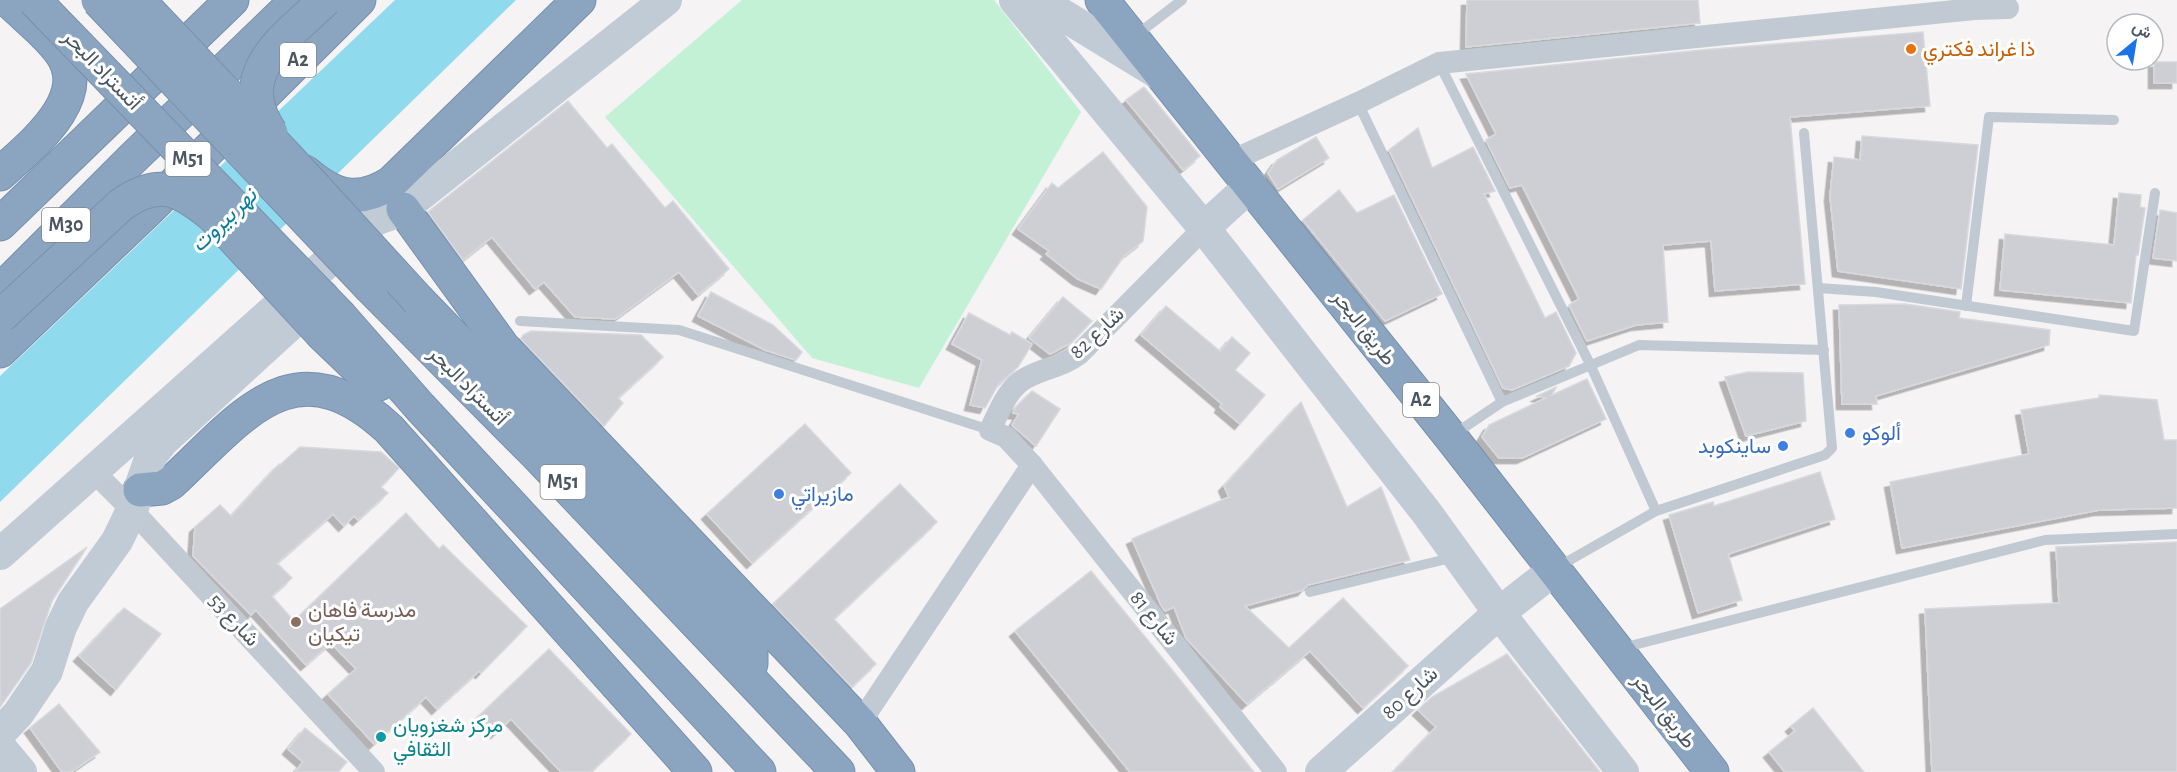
<svg xmlns="http://www.w3.org/2000/svg" width="2177" height="772" viewBox="0 0 2177 772" font-family="'Alegreya Sans',Vazirmatn,sans-serif">
	<style>
		.green { fill: #c3f1d5 }
		.water { fill: #90daee }
		.building { fill: #cdcfd5; stroke: #d7d9de; stroke-width: 1.5; filter: url(#shadow) }
		.lines { fill: none; stroke-linecap: round; stroke-linejoin: round }
		.highway-casing { stroke: #7690ad; stroke-width: 35 }
		.lane { stroke: #c1cad2; stroke-width: 10 }
		.street { stroke: #c1cad2; stroke-width: 22 }
		.secondary { stroke: #c1cbd6; stroke-width: 32 }
		.highway { stroke: #8ba5c1; stroke-width: 33 }
		.highway-bridge-casing { stroke: #7690ad; stroke-width: 35; stroke-linecap: butt }
		.highway-bridge { stroke: #8ba5c1; stroke-width: 33 }
		.food-dot { fill: #e8710a; stroke: #fff; stroke-width: 2 }
		.shop-dot { fill: #3f7fe0; stroke: #fff; stroke-width: 2 }
		.education-dot { fill: #8d6e63; stroke: #fff; stroke-width: 2 }
		.culture-dot { fill: #0f9aa8; stroke: #fff; stroke-width: 2 }
		.labels { text-anchor: middle; dominant-baseline: central; stroke-width: 6; stroke-linejoin: round; paint-order: stroke }
		.shield { fill: #fff; stroke: #808990; stroke-width: 1.5 }
		.shield-label { font-size: 20px; font-weight: bold; fill: #4a5661 }
		.food-label { font-size: 21px; fill: #c56008; stroke: #fff; text-anchor: start }
		.street-label { font-size: 21px; fill: #4a5661; stroke: #fff }
		.shop-label { font-size: 21px; fill: #366cbe; stroke: #fff; text-anchor: start }
		.education-label { font-size: 21px; fill: #785e54; stroke: #fff; text-anchor: start }
		.culture-label { font-size: 21px; fill: #0d838f; stroke: #fff; text-anchor: start }
		.water-label { font-size: 22px; font-style: italic; fill: #0c7c9b; stroke: #fff }
	</style>
	<defs>
		<filter id="shadow"><feDropShadow dx="-5.5" dy="5.5" stdDeviation="0" flood-color="#0004"/></filter>
	</defs>
	<rect width="100%" height="100%" fill="#f5f3f3"/>
	<path class="green" d="M742 0H994L1081 112 919 388 812 358 605 117Z"/>
	<path class="water" d="M395 0H516L0 502V376Z"/>
	<g class="building">
		<path d="M1467 0H1698L1700 23 1466 47Z"/>
		<path d="M1923 32 1930 106 1790 117 1805 284 1715 291 1711 241 1663 245 1668 322 1636 325 1587 341 1569 305 1579 299 1522 185 1510 188 1486 140 1496 134 1466 74 1701 50Z"/>
		<rect x="2154" y="62" width="23" height="21"/>
		<path d="M1144 87 1200 156 1183 170 1126 100Z"/>
		<path d="M568 101 607 148 612 144 665 208 673 201 729 269 698 295 679 272 615 319 575 317 544 282 535 289 492 237 463 260 428 212Z"/>
		<path d="M1418 128 1432 168 1473 147 1495 191 1484 194 1545 318 1556 312 1576 353 1569 366 1512 390 1503 388 1389 150Z"/>
		<path d="M1862 136 1978 145 1961 289 1838 271 1830 196 1834 157 1860 160Z"/>
		<path d="M1316 137 1329 158 1278 189 1268 173 1277 160Z"/>
		<path d="M1103 152 1147 207 1143 241 1124 256 1101 289 1078 279 1046 254 1049 251 1018 229 1052 183 1058 188Z"/>
		<path d="M1339 190 1357 213 1394 195 1442 294 1385 321 1303 220Z"/>
		<path d="M2119 193 2141 195 2140 207 2145 208 2138 255H2136L2131 303 2000 290 2005 234 2114 245Z"/>
		<path d="M2160 210 2177 213V261L2153 258Z"/>
		<path d="M711 292 773 325 802 352 796 360 765 350 698 316Z"/>
		<path d="M1063 297 1092 321 1071 343 1050 354 1029 338Z"/>
		<path d="M1905 304 1960 312 1959 318 2050 330 2049 345 1876 396 1877 404H1842L1839 305Z"/>
		<path d="M1166 306 1220 351 1232 337 1250 353 1235 370 1265 395 1240 424 1220 407 1222 404 1141 335Z"/>
		<path d="M969 313 1010 335 1012 332 1032 344 1018 367 998 385 985 408 970 405 982 360 952 344Z"/>
		<path d="M531 331 641 335 663 357 618 398 623 403 604 426 521 339 523 335Z"/>
		<path d="M1748 372 1803 373 1806 421 1746 436 1725 377Z"/>
		<path d="M1587 379 1606 419 1522 458H1499L1482 437 1489 425 1546 398 1537 396 1556 387 1552 395Z"/>
		<path d="M1032 391 1060 409 1036 446 1012 425 1019 414 1013 413 1016 407Z"/>
		<path d="M2099 395 2157 400 2164 440H2177V508L2099 510 1902 548 1890 482 2029 454 2021 410 2099 398Z"/>
		<path d="M1301 402 1347 507 1381 487 1410 560 1308 585 1303 590 1245 606 1289 648 1343 598 1408 666 1363 708 1310 651 1247 704 1186 638 1174 607 1165 611 1161 605 1132 539 1229 497 1224 486Z"/>
		<path d="M805 424 851 473 752 563 707 514Z"/>
		<path d="M300 447 381 452 399 468 381 487 388 493 358 520 354 516 344 526 333 514 277 563 292 578 272 596 294 621 406 513 439 549 443 545 527 626 481 673 479 671 437 709 426 697 374 744 328 694 356 669 331 643 306 665 256 610 251 615 193 556 195 527 220 505 231 516 279 464 280 465Z"/>
		<path d="M1820 472 1835 519 1728 554 1742 600 1698 613 1669 515 1713 502 1714 506Z"/>
		<path d="M900 484 937 522 834 619 876 664 852 687 773 604Z"/>
		<path d="M2177 542V772H1932L1925 609 2059 603 2056 547Z"/>
		<path d="M87 547 52 601 31 663 0 707V609Z"/>
		<path d="M1091 571 1173 671 1254 772H1130L1015 631Z"/>
		<path d="M124 608 161 634 116 690 79 656Z"/>
		<path d="M549 649 631 734 591 772H561L511 719 496 733 479 716Z"/>
		<path d="M1507 654 1600 772H1393L1436 727 1418 710 1432 697Z"/>
		<path d="M59 704 100 752 71 772H62L30 728Z"/>
		<path d="M1813 708 1864 772H1785L1769 752 1795 731 1791 726Z"/>
		<path d="M305 728 347 762 338 772H295L303 762 288 749Z"/>
	</g>
	<g class="lines">
		<g class="highway-casing">
			<g id="highway">
				<path d="M1102 0 1450 436 1712 772"/>
				<path d="M305 172C334 197 358 204 391 183L579 0"/>
				<path d="M0 174C30 146 93 99 61 53 47 33 25 17 8 0"/>
				<path d="M403 209 503 347 860 723 898 772"/>
				<path d="M0 224 232 0"/>
				<path d="M371 288 536 454 838 772"/>
				<path d="M0 291 132 159 297 0"/>
				<path d="M419 301 674 564 751 648V664"/>
				<path d="M341 317 420 407 759 772"/>
				<path d="M322 334 368 378 379 384"/>
				<path d="M0 351 150 208 359 0"/>
				<path d="M140 490 162 488 171 483C242 417 294 341 389 429L695 772"/>
			</g>
		</g>
		<g class="lane">
			<path d="M1135 36 1182 0"/>
			<path d="M1439 63 1590 364 1656 511"/>
			<path d="M1358 103 1502 402"/>
			<path d="M1818 288 1876 292 2134 331 2155 193"/>
			<path d="M1966 306 1989 117 2114 120"/>
			<path d="M520 321 679 330 990 430"/>
			<path d="M1453 435 1502 402 1639 345 1824 350"/>
			<path d="M1556 568 1656 511 1825 455 1832 448 1804 133"/>
			<path d="M1310 592 1455 557"/>
			<path d="M1622 648 2045 540 2177 534"/>
		</g>
		<g class="street">
			<path d="M1231 161 1358 103 1439 63 1974 9 2008 8"/>
			<path d="M1204 228 1079 354C1064 366 1045 368 1028 377 1008 386 999 412 990 430L1006 437 1032 465 1276 772"/>
			<path d="M92 470 132 510 374 772"/>
			<path d="M860 723 1032 465"/>
		</g>
		<g class="secondary">
			<path d="M1015 0 1204 228 1426 512 1499 613 1623 772"/>
			<path d="M1022 0 1058 12 1161 75"/>
			<path d="M1204 228 1251 185"/>
			<path d="M0 554 375 220 400 211 666 0"/>
			<path d="M0 733 18 714 47 671 61 627 73 602 117 541 132 510 151 456 163 441 323 295"/>
			<path d="M0 747 21 772"/>
			<path d="M1321 772 1499 613 1554 570"/>
		</g>
		<use href="#highway" class="highway"/>
		<g class="highway-bridge-casing">
			<g id="highway-bridge">
				<path d="M34 0 341 317"/>
				<path d="M98 0 371 288"/>
				<path d="M138 0 287 157 419 301"/>
				<path d="M271 133C230 72 285 39 325 0"/>
				<path d="M214 217 322 334"/>
				<path d="M0 317 122 204C160 178 180 189 213 216"/>
			</g>
		</g>
		<use href="#highway-bridge" class="highway-bridge"/>
	</g>
	<circle class="food-dot" cx="1911" cy="49" r="6"/>
	<g class="shop-dot">
		<circle cx="1850" cy="433" r="6"/>
		<circle cx="1783" cy="446" r="6"/>
		<circle cx="779" cy="494" r="6"/>
	</g>
	<circle class="education-dot" cx="296" cy="622" r="6"/>
	<circle class="culture-dot" cx="381" cy="737" r="6"/>
	<g class="labels">
		<g class="shield">
			<rect x="280" y="43" width="36" height="34" rx="4.5"/>
			<rect x="165.5" y="142" width="45" height="34" rx="4.5"/>
			<rect x="42" y="208" width="48" height="34" rx="4.5"/>
			<rect x="1403" y="383" width="36" height="34" rx="4.5"/>
			<rect x="540.5" y="465" width="45" height="34" rx="4.5"/>
		</g>
		<g class="shield-label">
			<text x="298" y="60">A2</text>
			<text x="188" y="159">M51</text>
			<text x="66" y="225">M30</text>
			<text x="1421" y="400">A2</text>
			<text x="563" y="482">M51</text>
		</g>
		<g class="food-label">
			<text x="1923" y="49">ذا غراند فكتري</text>
		</g>
		<g class="street-label">
			<text transform="translate(102 70) rotate(46)">أتستراد البحر</text>
			<text transform="translate(1364 328) rotate(52)">طريق البحر</text>
			<text transform="translate(1097 333) rotate(-43)">شارع 82</text>
			<text transform="translate(468 386) rotate(45)">أتستراد البحر</text>
			<text transform="translate(1154 618) rotate(51)">شارع 81</text>
			<text transform="translate(234 620) rotate(47)">شارع 53</text>
			<text transform="translate(1410 693) rotate(-42)">شارع 80</text>
			<text transform="translate(1664 711) rotate(52)">طريق البحر</text>
		</g>
		<g class="shop-label">
			<text x="1862" y="433">ألوكو</text>
			<text x="1771" y="446" text-anchor="end">ساينكوبد</text>
			<text x="791" y="494">مازيراتي</text>
		</g>
		<g class="education-label">
			<text x="308" y="610">مدرسة فاهان<tspan x="308" dy="24">تيكيان</tspan></text>
		</g>
		<g class="culture-label">
			<text x="393" y="725">مركز شغزويان<tspan x="393" dy="24">الثقافي</tspan></text>
		</g>
		<g class="water-label">
			<text transform="translate(224 220) rotate(-44)">نهر بيروت</text>
		</g>
	</g>
	<g transform="translate(2135 42) rotate(30)"><circle r="28" fill="#ffffff" stroke="#b7bbc0" stroke-width="1.5"/>
	<path d="M0-4.5L10 22L0 15L-10 22Z" fill="#1a73e8"/>
	<text y="-9" font-size="16" font-weight="bold" text-anchor="middle" fill="#4a5661">ش</text>
	</g>
</svg>
